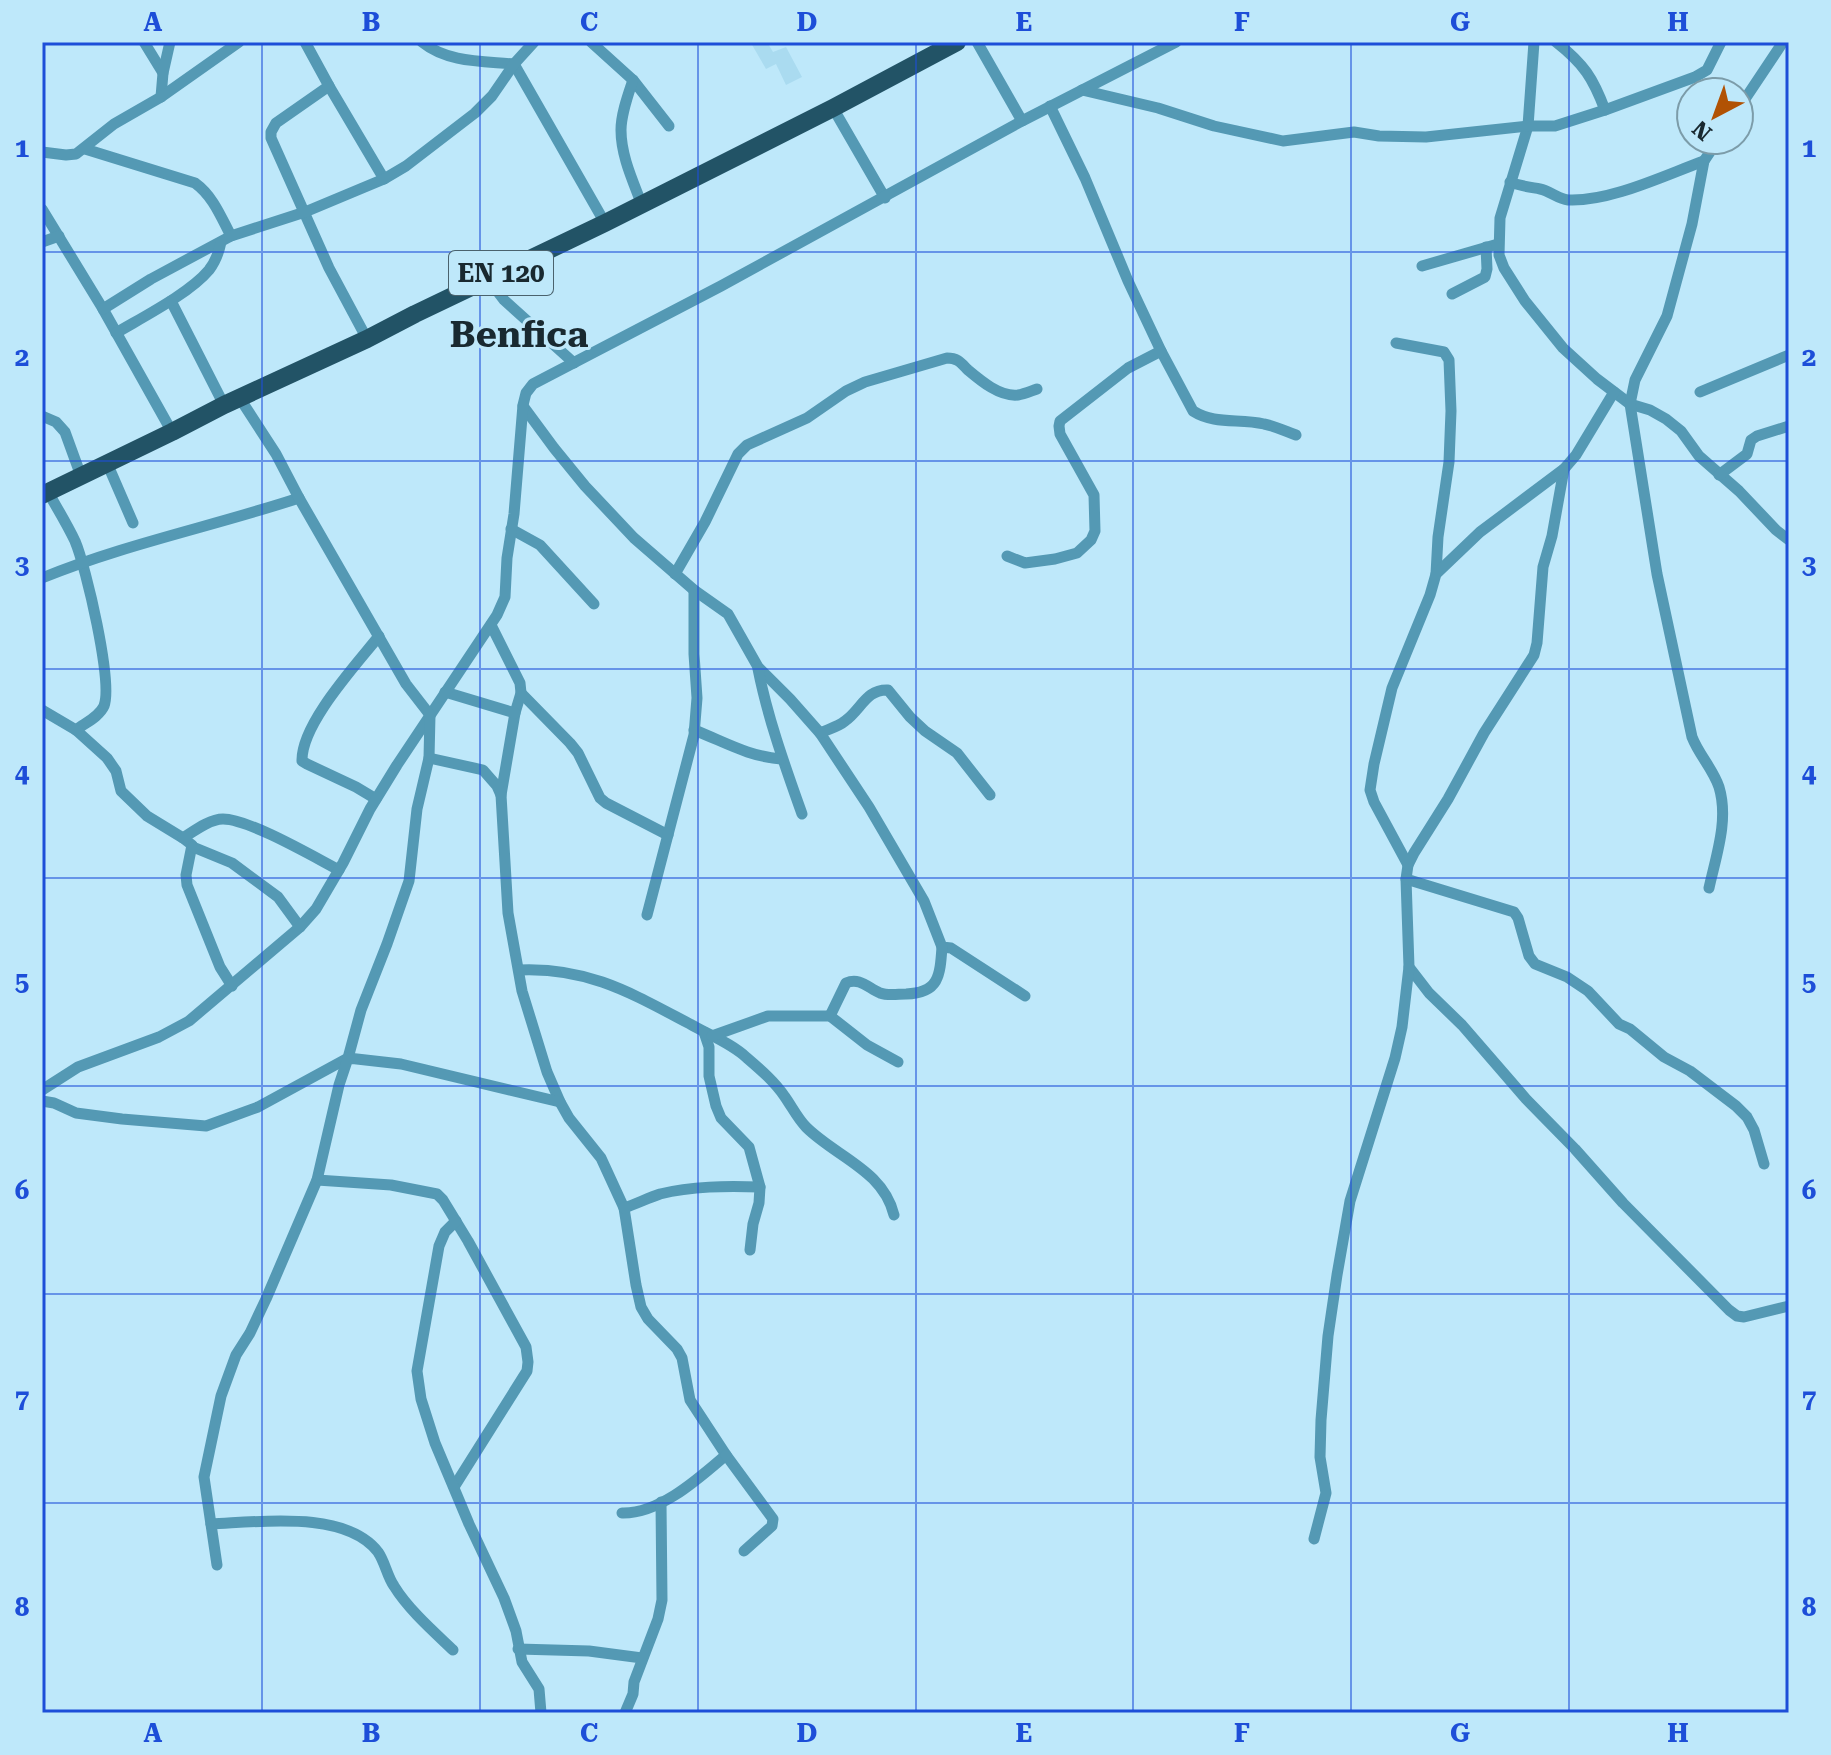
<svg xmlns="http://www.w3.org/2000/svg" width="1831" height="1755" viewBox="0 0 1831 1755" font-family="'Roboto Serif',serif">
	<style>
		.built { fill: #aadbf0 }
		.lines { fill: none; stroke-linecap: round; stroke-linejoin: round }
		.street { stroke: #5499b4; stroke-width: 11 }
		.primary { stroke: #225366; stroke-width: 18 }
		.grid { fill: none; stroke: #1d4ed8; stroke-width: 2; stroke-opacity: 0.55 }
		.labels { text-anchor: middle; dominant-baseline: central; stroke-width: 6; stroke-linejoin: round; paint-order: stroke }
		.shield { fill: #bee8fa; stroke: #4a626d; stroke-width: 2 }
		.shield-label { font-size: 26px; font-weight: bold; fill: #192930 }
		.district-label { font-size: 36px; font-weight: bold; fill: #192930; stroke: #bee8fa }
		.neatline { fill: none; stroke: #1d4ed8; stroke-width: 3 }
		.grid-label { font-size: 26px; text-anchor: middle; font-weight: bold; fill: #1d4ed8 }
	</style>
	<rect width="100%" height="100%" fill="#bee8fa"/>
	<path class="built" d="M754 42H767L773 52 786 47 802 77 786 85 776 64 766 69 751 43Z"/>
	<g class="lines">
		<g class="street">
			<path d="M144 42 163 73"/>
			<path d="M305 42 329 86 384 179"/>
			<path d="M422 42C448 63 483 61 514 64L605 223"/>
			<path d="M591 42 633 80 669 126"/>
			<path d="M977 42 1022 121"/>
			<path d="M1534 42 1528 126 1500 218 1499 255 1504 268 1525 301 1563 348 1597 379 1630 404 1650 410 1666 419 1681 431 1699 456 1739 491 1776 530 1789 540"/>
			<path d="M1556 42C1584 64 1593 78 1605 110"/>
			<path d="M633 80C628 95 621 114 621 130 621 156 633 181 642 205"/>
			<path d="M329 86 276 123 271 132V138L329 268 367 339"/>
			<path d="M1082 90 1158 108 1214 126 1283 141 1354 132 1379 136 1426 137 1528 126H1555L1605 110 1695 77 1707 70 1721 42"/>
			<path d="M161 97 163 73 170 42"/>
			<path d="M1050 106 1085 178 1128 281 1161 351 1193 411C1215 425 1239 418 1264 424 1275 426 1285 431 1296 435"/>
			<path d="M833 108 885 198"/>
			<path d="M1739 108 1783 42"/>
			<path d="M85 149 195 183C213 196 221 217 231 236"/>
			<path d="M42 152 66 155 76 154 114 124 161 97 239 42"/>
			<path d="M1510 182C1520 186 1529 187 1540 189 1550 191 1558 199 1568 200 1610 202 1665 175 1704 161"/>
			<path d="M42 209 103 309 172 432"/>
			<path d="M42 242 59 236"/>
			<path d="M1422 266 1498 244"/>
			<path d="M488 279 504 300 574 363"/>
			<path d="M1452 294 1485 277 1487 269 1486 247"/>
			<path d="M171 301 224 405"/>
			<path d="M103 309 151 279 231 236 305 212 384 179 406 166 475 113 492 96 514 64 534 42"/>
			<path d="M116 333C143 317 190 293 209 270 216 261 219 252 221 242"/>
			<path d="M1396 343 1444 352 1449 360 1451 411 1449 462 1438 537 1436 574"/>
			<path d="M1700 392 1789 355"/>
			<path d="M523 406 554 448 585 486 634 538 694 590 728 614 758 667 790 699 820 733 869 807 924 901 942 947 951 948 1025 996"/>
			<path d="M42 416 56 422 65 432 81 476"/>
			<path d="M107 463 133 523"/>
			<path d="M1564 469 1552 536 1543 567 1537 643 1534 655 1484 733 1448 799 1414 853 1408 865 1406 879 1409 967 1429 993 1462 1025 1526 1099 1575 1149 1623 1203 1729 1310 1737 1316 1744 1317 1789 1306"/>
			<path d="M1719 475 1747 454 1751 440 1757 436 1789 426"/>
			<path d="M48 492C57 508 67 524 75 541 86 567 113 682 104 706 99 717 85 723 76 730"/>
			<path d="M511 529 540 545 594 604"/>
			<path d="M1007 556 1025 563 1055 559 1077 553 1091 540 1095 531 1094 495 1060 434 1059 426 1060 421 1128 368 1161 351"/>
			<path d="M675 574 705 522 738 454 747 445 807 418 846 391 865 382 947 358C958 358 961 363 968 370 981 381 1000 397 1018 395 1024 394 1031 391 1037 389"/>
			<path d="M42 578C125 544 214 526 299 498"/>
			<path d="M491 625 520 683 521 693 515 713 501 795 508 913 522 991 547 1072 560 1102 569 1118 601 1158 624 1208 636 1285 641 1307 648 1319 677 1349 682 1358 690 1400 726 1455C699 1478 660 1514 622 1513"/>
			<path d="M758 669C768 719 785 766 802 814"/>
			<path d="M445 692 515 713"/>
			<path d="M521 693 570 743 578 753 600 798 606 803 668 835"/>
			<path d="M42 710 76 730 107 758 116 771 121 791 147 816 183 838 192 845 186 875 187 885 220 967 232 986"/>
			<path d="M694 730C725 742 747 756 781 759"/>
			<path d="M820 733C828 729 838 727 845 721 861 710 866 689 888 690L910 717 925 731 957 753 990 795"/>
			<path d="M429 758 483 770 497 786 501 795"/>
			<path d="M376 799 356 787 307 764 302 761C301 724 356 665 379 636"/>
			<path d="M183 838C194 831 210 819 223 819 249 819 314 857 339 870"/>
			<path d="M193 847 232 863 278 897 300 927"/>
			<path d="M1408 865 1374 802 1370 790 1374 764 1392 688 1430 595 1436 574 1480 532 1564 469 1576 455 1614 392"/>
			<path d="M1406 879 1514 912 1518 918 1529 956 1535 964 1567 977 1588 991 1619 1024 1630 1029 1664 1057 1690 1071 1736 1106 1747 1117 1754 1130 1764 1164"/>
			<path d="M1709 888C1716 856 1729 820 1719 787 1713 769 1699 755 1692 737L1657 574 1630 404 1635 380 1667 316 1692 224 1704 161 1718 140"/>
			<path d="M647 915 694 735 697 698 694 654V590"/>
			<path d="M519 970C588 967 631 993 690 1024 709 1035 731 1043 747 1058 761 1070 775 1082 785 1097 792 1107 798 1119 806 1127 836 1157 883 1170 894 1215"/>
			<path d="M830 1016 846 983C860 977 868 988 880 993 888 996 898 994 906 994 939 993 940 976 942 947"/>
			<path d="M704 1032 709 1047V1076L716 1106 721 1118 749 1147 760 1187 759 1203 753 1224 750 1250"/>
			<path d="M712 1036 768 1016H830L867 1045 898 1062"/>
			<path d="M42 1090 78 1067 159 1037 189 1021 300 927 316 909 343 863 370 809 397 765 497 615 505 597 507 558 514 514 523 405 526 393 533 384 721 286 1022 121 1176 42"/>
			<path d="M42 1101 54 1103 76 1113 122 1119 206 1126 258 1107 348 1058 361 1010 387 944 409 881 417 809 429 758 430 715 406 684 299 498 276 454 239 397"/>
			<path d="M317 1180 391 1185 437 1194 443 1200 468 1241 526 1347 528 1362 527 1371 454 1487"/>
			<path d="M624 1208C636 1204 648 1198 660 1194 692 1186 726 1186 760 1187"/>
			<path d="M456 1221 445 1232 439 1246 417 1371 421 1399 435 1443 469 1524 504 1598 516 1631 522 1662 539 1689 541 1713"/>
			<path d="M726 1455 773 1519 772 1526 744 1551"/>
			<path d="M211 1524C259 1522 346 1510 378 1552 385 1562 387 1576 394 1586 408 1609 433 1631 453 1650"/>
			<path d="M1314 1539 1326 1493 1320 1457 1321 1420 1328 1336 1337 1275 1350 1201 1395 1058 1402 1027 1409 967"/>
			<path d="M217 1565 204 1477 221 1396 236 1355 250 1333 266 1299 317 1180 339 1085 348 1058 401 1064 560 1102"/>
			<path d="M518 1649 589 1651 642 1658"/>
			<path d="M625 1713 633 1694 634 1682 658 1619 662 1600 661 1502"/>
		</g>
		<path class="primary" d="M42 495 172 432 224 405 367 339 415 314 605 223 833 108 957 42"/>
	</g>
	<path class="grid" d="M262 42V1713M480 42V1713M698 42V1713M916 42V1713M1133 42V1713M1351 42V1713M1569 42V1713M42 252H1789M42 461H1789M42 669H1789M42 878H1789M42 1086H1789M42 1294H1789M42 1503H1789"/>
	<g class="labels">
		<rect class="shield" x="449" y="251" width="104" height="44" rx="6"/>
		<g class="shield-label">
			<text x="501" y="273">EN 120</text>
		</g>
		<g class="district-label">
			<text x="519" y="335">Benfica</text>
		</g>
	</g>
	<rect width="1831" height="1755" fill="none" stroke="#bee8fa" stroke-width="88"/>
	<g transform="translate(1715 116) rotate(221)"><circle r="38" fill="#bee8fa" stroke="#7c9ca9" stroke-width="2"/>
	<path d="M0-6L14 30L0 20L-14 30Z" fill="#b15204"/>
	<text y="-12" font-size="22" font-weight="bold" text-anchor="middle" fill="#192930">N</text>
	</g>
	<rect x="44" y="44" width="1743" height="1667" class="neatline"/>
	<g class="grid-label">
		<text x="153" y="31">A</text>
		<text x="371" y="31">B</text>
		<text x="589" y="31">C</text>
		<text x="807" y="31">D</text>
		<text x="1024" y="31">E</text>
		<text x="1242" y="31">F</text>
		<text x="1460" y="31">G</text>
		<text x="1678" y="31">H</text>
		<text x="22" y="157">1</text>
		<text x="1809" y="157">1</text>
		<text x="22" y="366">2</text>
		<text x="1809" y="366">2</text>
		<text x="22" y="574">3</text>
		<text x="1809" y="574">3</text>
		<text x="22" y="782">4</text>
		<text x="1809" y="782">4</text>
		<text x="22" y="991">5</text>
		<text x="1809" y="991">5</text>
		<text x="22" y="1199">6</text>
		<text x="1809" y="1199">6</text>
		<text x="22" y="1408">7</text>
		<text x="1809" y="1408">7</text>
		<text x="22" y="1616">8</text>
		<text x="1809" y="1616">8</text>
		<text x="153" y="1742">A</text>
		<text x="371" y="1742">B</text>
		<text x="589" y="1742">C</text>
		<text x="807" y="1742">D</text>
		<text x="1024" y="1742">E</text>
		<text x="1242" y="1742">F</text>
		<text x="1460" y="1742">G</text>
		<text x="1678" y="1742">H</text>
	</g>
</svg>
